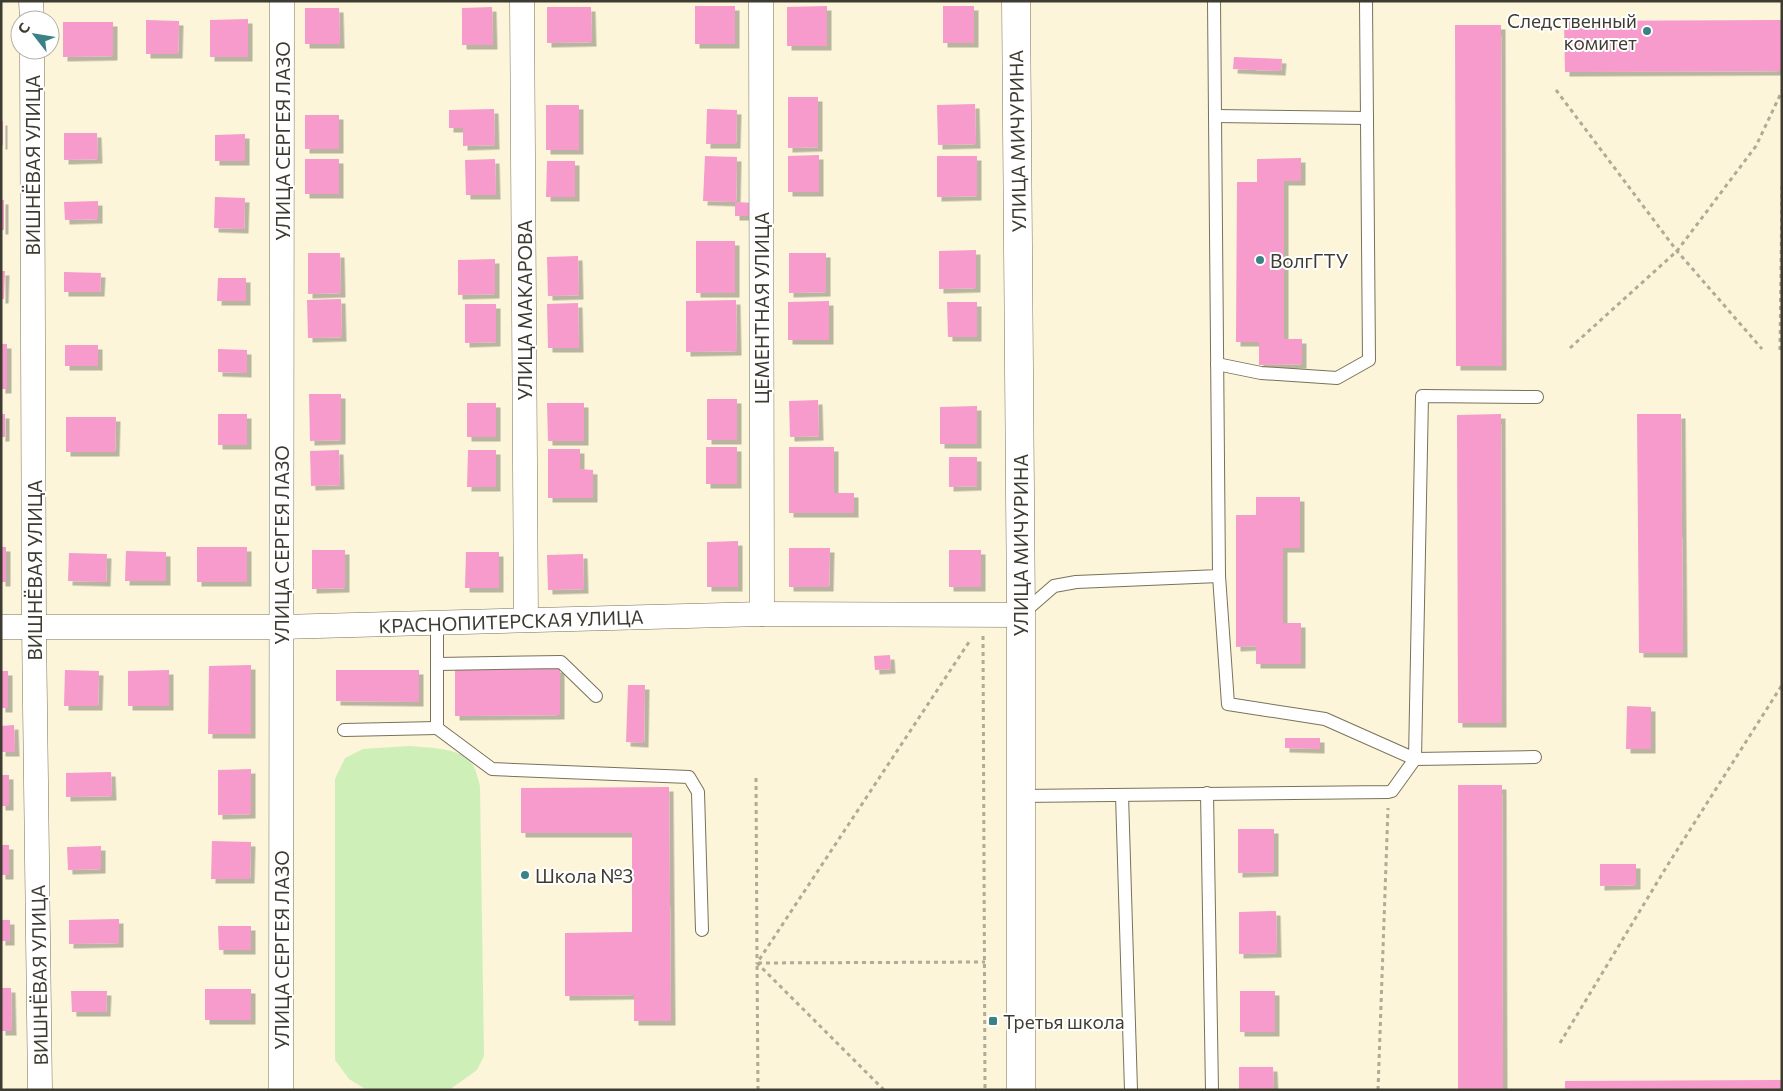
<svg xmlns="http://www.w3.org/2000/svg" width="1783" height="1091" viewBox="0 0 1783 1091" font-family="Commissioner,sans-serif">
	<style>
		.green { fill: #cef0b8 }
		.building { fill: #f69bcc; filter: url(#shadow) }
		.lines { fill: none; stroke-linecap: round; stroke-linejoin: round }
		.service-casing { stroke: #78725a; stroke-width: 14 }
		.minor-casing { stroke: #78725a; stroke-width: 25 }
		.tertiary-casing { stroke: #78725a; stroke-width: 29 }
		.path { stroke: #b0aa96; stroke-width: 3; stroke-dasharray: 4 4; stroke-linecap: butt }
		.service { stroke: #fff; stroke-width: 12 }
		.minor { stroke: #fff; stroke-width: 24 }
		.tertiary { stroke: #fff; stroke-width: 28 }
		.poi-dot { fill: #3a8285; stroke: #fff; stroke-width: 2 }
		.labels { text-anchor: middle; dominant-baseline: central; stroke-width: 4; stroke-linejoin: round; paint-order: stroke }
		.poi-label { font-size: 19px; fill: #3e3b31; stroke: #fff; text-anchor: start }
		.street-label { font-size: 19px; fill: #3e3b31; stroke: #fff }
	</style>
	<defs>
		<filter id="shadow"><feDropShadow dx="4.5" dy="4.5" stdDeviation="0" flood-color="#0004"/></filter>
	</defs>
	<rect width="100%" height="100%" fill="#fcf5da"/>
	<path class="green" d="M409 746C428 748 465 747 474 767 477 773 478 780 480 786L484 1056 477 1070 449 1090H367L349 1079 335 1060V779L345 758 363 749Z"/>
	<g class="building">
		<rect x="695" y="6" width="40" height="38"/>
		<path d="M827 6V46H787V7Z"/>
		<rect x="943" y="6" width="31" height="37"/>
		<path d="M492 7 493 45H462V8Z"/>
		<path d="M547 7H591L592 42 547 43Z"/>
		<path d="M305 8H339L340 44H305Z"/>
		<path d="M248 19V57H210V20Z"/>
		<path d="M146 20 179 21 178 54H146Z"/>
		<path d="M1782 20V71L1565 72 1564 21Z"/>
		<path d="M63 22H113V56L63 57Z"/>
		<path d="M1455 25H1501L1502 366H1456Z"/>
		<path d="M1234 57 1282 59 1281 71 1233 69Z"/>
		<path d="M788 97H818V147L788 148Z"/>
		<path d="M975 104 976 144 938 145 937 105Z"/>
		<rect x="546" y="105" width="33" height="45"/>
		<path d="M494 109 495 145 463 146V128H449V110Z"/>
		<path d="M707 109 737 110 736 144H706Z"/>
		<rect x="305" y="115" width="34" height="34"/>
		<rect x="1" y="121" width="2" height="24"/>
		<path d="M64 133H97L98 159 64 160Z"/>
		<path d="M245 134V161H215V135Z"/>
		<path d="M819 155V192H788V156Z"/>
		<path d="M705 156 737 157 736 202 703 201Z"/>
		<path d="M937 156H977V196L937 197Z"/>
		<path d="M1301 158V181H1284V339H1302V364L1259 365V342H1236L1237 182H1257V159Z"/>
		<rect x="305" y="159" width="34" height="35"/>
		<path d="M495 159 496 195H466L465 160Z"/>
		<path d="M547 161H575V197H546Z"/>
		<path d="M215 197 245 198 244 229 214 228Z"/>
		<rect x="1" y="200" width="3" height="30"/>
		<path d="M98 201V219L65 220 64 202Z"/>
		<path d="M735 202 755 203 754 216H735Z"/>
		<rect x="696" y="241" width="39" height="52"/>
		<path d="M976 250V288L939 289V251Z"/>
		<path d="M308 253H340L341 293 308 294Z"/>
		<path d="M789 253H826V292L789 293Z"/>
		<path d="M578 256 579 295 548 296 547 257Z"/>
		<path d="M495 259V294L458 295V260Z"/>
		<path d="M1 271H5L4 299H1Z"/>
		<path d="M64 272 101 273 100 292H64Z"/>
		<path d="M218 278H246V301H217Z"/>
		<path d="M341 299 342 337 308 338 307 300Z"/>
		<path d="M736 300 737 351 686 352V301Z"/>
		<path d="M829 301V340H788V302Z"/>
		<path d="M947 302H977V337H948Z"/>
		<path d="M578 303 579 348H548L547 304Z"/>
		<path d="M465 304H496V342L465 343Z"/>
		<rect x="1" y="344" width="6" height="45"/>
		<rect x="65" y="345" width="33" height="21"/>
		<path d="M218 349 247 350V373L218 372Z"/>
		<path d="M309 394H341V440L310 441Z"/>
		<rect x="707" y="399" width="30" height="41"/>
		<path d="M818 400 819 436 790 437 789 401Z"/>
		<rect x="467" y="403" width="29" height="34"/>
		<path d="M547 403H584V441H548Z"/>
		<path d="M977 406V444H940V407Z"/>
		<rect x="1" y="414" width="4" height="23"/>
		<rect x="218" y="414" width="29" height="31"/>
		<path d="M1501 414 1502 723H1458L1457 415Z"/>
		<path d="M1637 414H1681L1683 653H1639Z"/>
		<path d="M66 417H116L115 452H66Z"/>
		<rect x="706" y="447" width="31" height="37"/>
		<path d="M789 447H834V493H854V513H789Z"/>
		<path d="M548 449H580V469L593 470V498H548Z"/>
		<path d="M339 450 340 485 311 486 310 451Z"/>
		<path d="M468 450H496V487H467Z"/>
		<path d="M949 457H977V486L949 487Z"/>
		<path d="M1256 497H1300V548H1283V623H1301V664H1256V646L1236 647V515H1256Z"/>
		<path d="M738 541V587H707V542Z"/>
		<rect x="1" y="547" width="5" height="35"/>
		<rect x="197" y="547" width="50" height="35"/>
		<path d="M789 548H830L829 587H789Z"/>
		<path d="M312 550H345V588L312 589Z"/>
		<rect x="949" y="550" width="32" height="37"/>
		<path d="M126 551 166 552V581H125Z"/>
		<path d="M466 552H499V588H465Z"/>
		<path d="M69 553 107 554 106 582 68 581Z"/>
		<path d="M583 554 584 589 548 590 547 555Z"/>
		<path d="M890 655 891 669 875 670 874 656Z"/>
		<path d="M251 665V734H208L209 666Z"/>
		<path d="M560 668V715L455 716V669Z"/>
		<path d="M65 670 99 671 98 706H64Z"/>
		<path d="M169 670V706H128V671Z"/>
		<path d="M336 670H419V702L336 701Z"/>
		<rect x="1" y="671" width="7" height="37"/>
		<path d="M628 685H645L644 743 626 742Z"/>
		<path d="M1627 706 1651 707V749H1626Z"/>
		<path d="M14 725 15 752H1V726Z"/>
		<path d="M1285 738H1320V749L1285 748Z"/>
		<path d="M251 769V814L218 815V770Z"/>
		<path d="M111 772 112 796 66 797V773Z"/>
		<rect x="1" y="775" width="8" height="31"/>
		<path d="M1458 785H1502L1503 1090H1458Z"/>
		<path d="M669 787 671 1021H634V995L565 996V933L632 932V833H521V788Z"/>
		<path d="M1238 829H1274V872L1238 873Z"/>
		<path d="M212 841 251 842 250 879H211Z"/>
		<rect x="1" y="845" width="8" height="30"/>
		<path d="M101 846V869L68 870 67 847Z"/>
		<path d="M1600 864H1636V885L1600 886Z"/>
		<path d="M1276 911 1277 953 1239 954V912Z"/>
		<path d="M119 919V943L69 944V920Z"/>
		<rect x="1" y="920" width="9" height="21"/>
		<path d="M218 926H251V950H219Z"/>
		<path d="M1 988H11L12 1031H1Z"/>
		<rect x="205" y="989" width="46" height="31"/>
		<path d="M71 991H107L106 1012H72Z"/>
		<rect x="1240" y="991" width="35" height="41"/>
		<path d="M1239 1067H1273L1274 1090H1239Z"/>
		<path d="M1782 1080V1090H1565V1081Z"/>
	</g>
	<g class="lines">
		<g class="service-casing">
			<g id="service">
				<path d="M1215 116 1367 118"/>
				<path d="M1217 364 1261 373 1337 378 1369 360 1366 1"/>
				<path d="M1219 576 1228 704 1325 719 1415 759 1422 396 1537 397"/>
				<path d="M1023 613 1054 586 1076 582 1219 576 1214 1"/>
				<path d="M437 624V728L492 769 689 777 698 792 702 930"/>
				<path d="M438 664 561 662 596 696"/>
				<path d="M344 730 437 728"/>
				<path d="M1207 793 1212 1090"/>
				<path d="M1122 795 1131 1090"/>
				<path d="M1021 796 1388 792 1392 791 1415 759 1535 757"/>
			</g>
		</g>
		<g class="minor-casing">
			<g id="minor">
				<path d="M31 1 32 20"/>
				<path d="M522 1 526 619"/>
				<path d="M761 1 762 614"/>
				<path d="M32 50 34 628 40 1090"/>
				<path d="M1 627H281L762 614 1021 615"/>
				<path d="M281 1090 282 1"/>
			</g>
		</g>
		<g class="tertiary-casing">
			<path id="tertiary" d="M1016 1 1021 615V1090"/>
		</g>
		<g class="path">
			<path d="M1556 90 1677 251 1762 349"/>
			<path d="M1570 348 1677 251 1756 146 1782 91"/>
			<path d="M1780 350 1782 186"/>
			<path d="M983 636 985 1090"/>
			<path d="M756 778 757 962"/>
			<path d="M1560 1043 1667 866 1782 685"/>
			<path d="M758 1090 757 963 985 962"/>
			<path d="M884 1090 757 963 971 639"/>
			<path d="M1378 1090 1388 808"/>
		</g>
		<use href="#service" class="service"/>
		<use href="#minor" class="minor"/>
		<use href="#tertiary" class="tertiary"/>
	</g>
	<g class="poi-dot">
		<circle cx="1647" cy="31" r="5"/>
		<circle cx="1260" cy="260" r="5"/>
		<circle cx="525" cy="875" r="5"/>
		<rect x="988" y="1016" width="10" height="10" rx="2.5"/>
	</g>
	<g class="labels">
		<g class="poi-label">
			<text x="1637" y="20" text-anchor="end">Следственный<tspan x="1637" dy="22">комитет</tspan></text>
			<text x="1270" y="260">ВолгГТУ</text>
			<text x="535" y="875">Школа №3</text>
			<text x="1003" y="1021">Третья школа</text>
		</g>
		<g class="street-label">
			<text transform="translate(282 141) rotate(-90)">УЛИЦА СЕРГЕЯ ЛАЗО</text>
			<text transform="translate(1017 141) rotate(-91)">УЛИЦА МИЧУРИНА</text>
			<text transform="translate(32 165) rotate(-90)">ВИШНЁВАЯ УЛИЦА</text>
			<text transform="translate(761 308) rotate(-90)">ЦЕМЕНТНАЯ УЛИЦА</text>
			<text transform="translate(524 310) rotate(-90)">УЛИЦА МАКАРОВА</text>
			<text transform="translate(281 545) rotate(-90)">УЛИЦА СЕРГЕЯ ЛАЗО</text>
			<text transform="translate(1020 545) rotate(-90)">УЛИЦА МИЧУРИНА</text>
			<text transform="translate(34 570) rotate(-90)">ВИШНЁВАЯ УЛИЦА</text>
			<text transform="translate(511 621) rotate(-2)">КРАСНОПИТЕРСКАЯ УЛИЦА</text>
			<text transform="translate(281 950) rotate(-90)">УЛИЦА СЕРГЕЯ ЛАЗО</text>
			<text transform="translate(39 975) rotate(-91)">ВИШНЁВАЯ УЛИЦА</text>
		</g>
	</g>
	<rect width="1783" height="1091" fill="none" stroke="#3e3b31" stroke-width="5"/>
	<g transform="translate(35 35) rotate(301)"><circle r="24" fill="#ffffff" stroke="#b2b1ad"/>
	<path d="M0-4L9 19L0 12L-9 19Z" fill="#3a8285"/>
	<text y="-8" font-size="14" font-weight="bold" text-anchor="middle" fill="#3e3b31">С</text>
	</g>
</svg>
